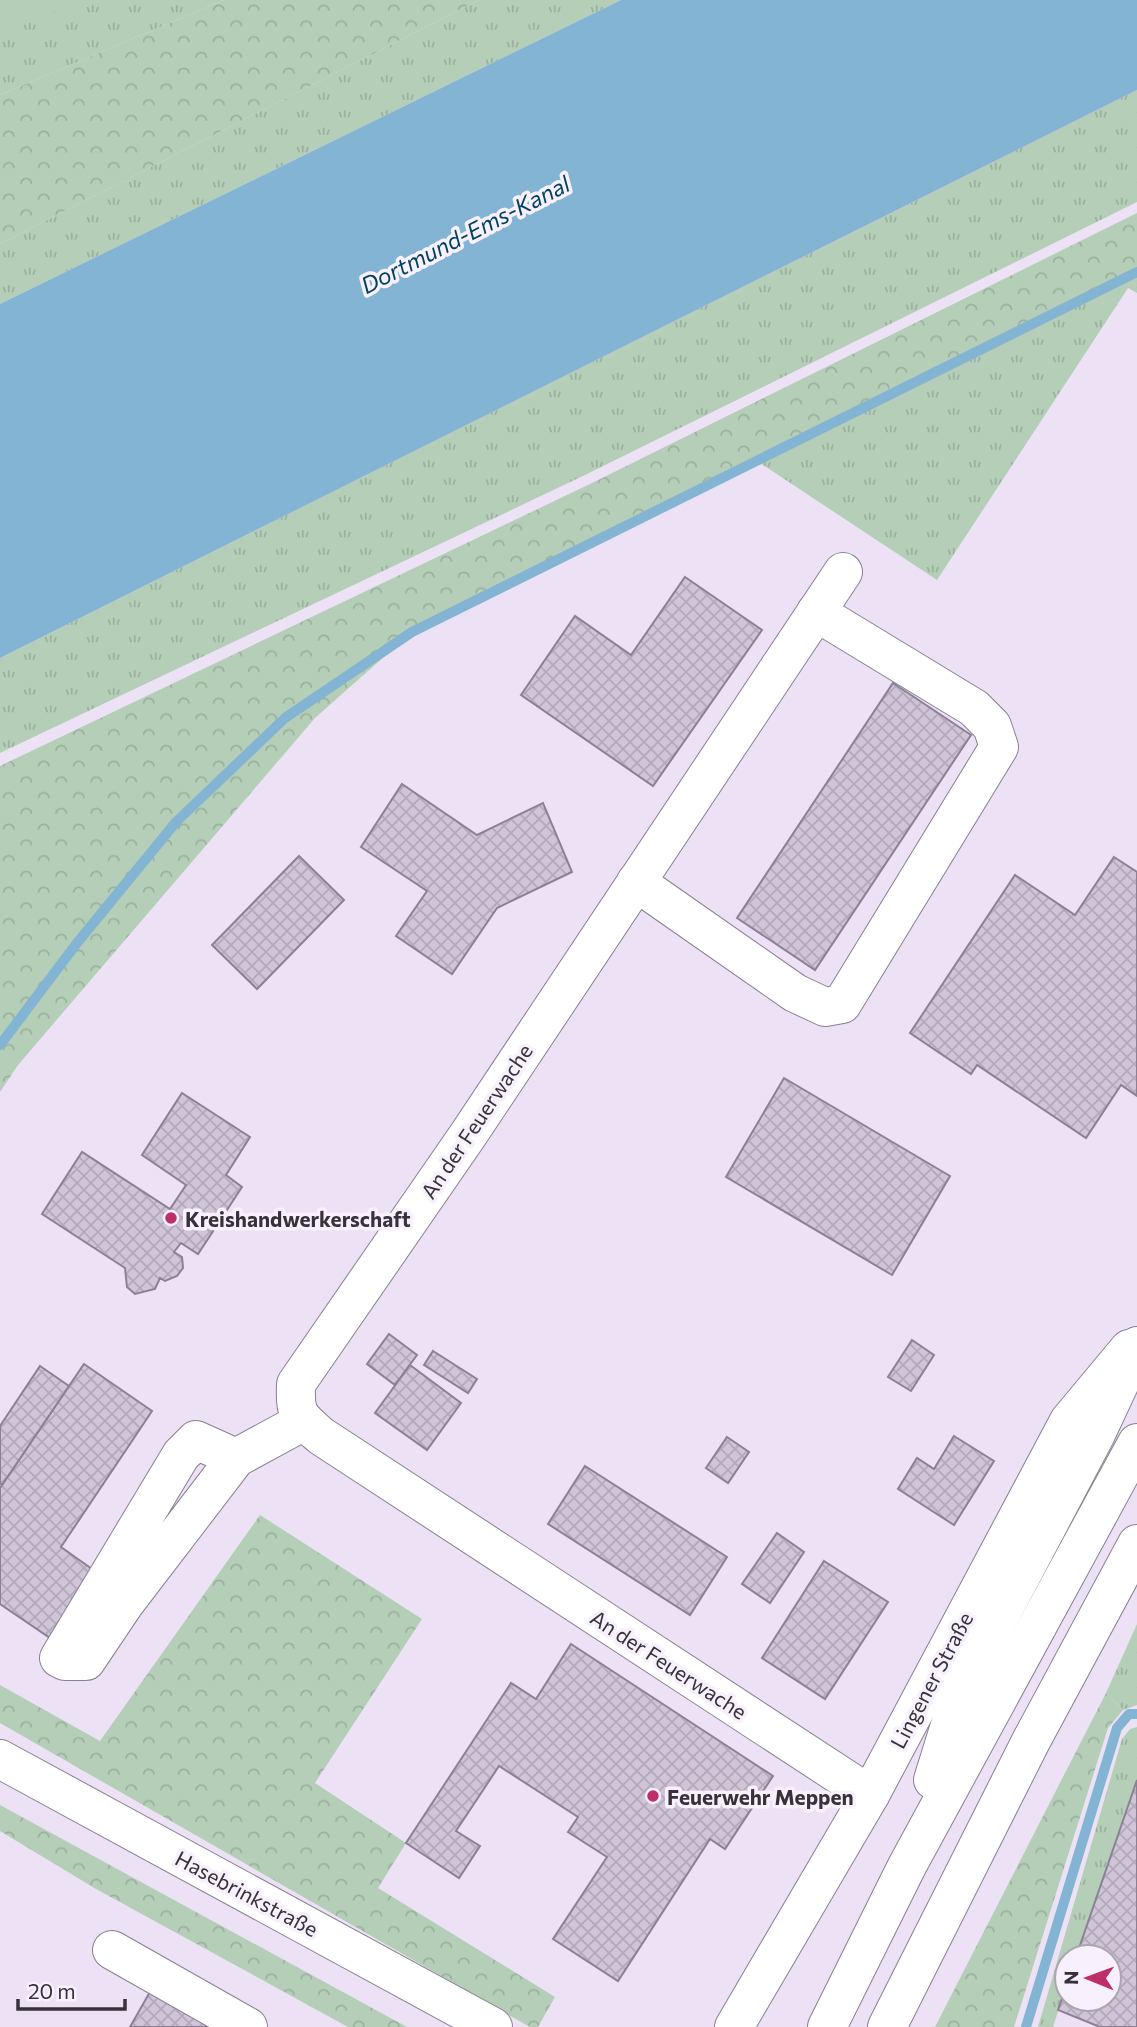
<svg xmlns="http://www.w3.org/2000/svg" width="1137" height="2027" viewBox="0 0 1137 2027" font-family="Commissioner,sans-serif">
	<style>
		.grass { fill: url(#grass-tufts) }
		.forest { fill: url(#forest-crowns) }
		.pitch { fill: #b4ceb7 }
		.water { fill: #83b4d3 }
		.lines { fill: none; stroke-linecap: round; stroke-linejoin: round }
		.stream { stroke: #83b4d3; stroke-width: 10 }
		.building { fill: url(#building-cross-hatch); stroke: #8c8194; stroke-width: 2 }
		.minor-casing { stroke: #897f91; stroke-width: 40 }
		.highway-casing { stroke: #897f91; stroke-width: 40 }
		.minor { stroke: #fff; stroke-width: 38 }
		.highway { stroke: #fff; stroke-width: 38 }
		.poi-dot { fill: #bc3067; stroke: #f8f1fd; stroke-width: 2.5 }
		.labels { text-anchor: middle; dominant-baseline: central; stroke-width: 7; stroke-linejoin: round; paint-order: stroke }
		.street-label { font-size: 21px; fill: #37323a; stroke: #f8f1fd }
		.poi-label { font-size: 21px; font-weight: bold; fill: #37323a; stroke: #f8f1fd; text-anchor: start }
		.water-label { font-size: 23px; font-style: italic; fill: #004361; stroke: #f8f1fd }
	</style>
	<defs>
		<pattern id="grass-tufts" width="24" height="20" patternUnits="userSpaceOnUse" patternTransform="scale(1.75)"><rect width="24" height="20" fill="#b4ceb7"/><path d="M3 7l-1-3M5 7V3M7 7l1-3M15 17l-1-3M17 17v-4M19 17l1-3" fill="none" stroke="#9bb19e"/></pattern>
		<pattern id="forest-crowns" width="20" height="18" patternUnits="userSpaceOnUse" patternTransform="scale(1.75)"><rect width="20" height="18" fill="#b4ceb7"/><path d="M2 6a3 3 0 1 1 6 0M12 15a3 3 0 1 1 6 0" fill="none" stroke="#9bb19e"/></pattern>
		<pattern id="building-cross-hatch" width="8" height="8" patternUnits="userSpaceOnUse" patternTransform="scale(1.75)"><rect width="8" height="8" fill="#cfc4d8"/><path d="M0 0l8 8M0 8l8-8" fill="none" stroke="#b2a9ba"/></pattern>
	</defs>
	<rect width="100%" height="100%" fill="#ede1f6"/>
	<g class="grass">
		<path d="M0 0H224L0 95Z"/>
		<path d="M479 0H621L0 304V244Z"/>
		<path d="M1137 90V202L585 475 0 753V658Z"/>
		<path d="M1137 272V293L1128 288 937 580 757 461Z"/>
		<path d="M1137 1624V1705L1123 1710 1106 1693Z"/>
		<path d="M1137 1727V1780L1076 1957H1067V1984L1053 2027H1038L1122 1739 1130 1729Z"/>
	</g>
	<g class="forest">
		<path d="M224 0H479L0 244V95Z"/>
		<path d="M1137 213V272L412 632 315 718 18 1065 0 1092V766L590 484Z"/>
		<path d="M260 1515 422 1619 315 1783 406 1843 378 1888 555 1997 538 2027H530L0 1723V1685L100 1741Z"/>
		<path d="M1106 1693 1123 1710 1108 1728 1014 2027H935Z"/>
		<path d="M0 1805 407 2027H348L96 1889 0 1831Z"/>
	</g>
	<path class="pitch" d="M0 0H83L0 35Z"/>
	<path class="water" d="M621 0H1137V90L0 658V304Z"/>
	<g class="lines">
		<g class="stream">
			<path d="M0 1045 77 943 176 822 285 718 412 632 1137 272"/>
			<path d="M1026 2027 1117 1728 1129 1714H1137"/>
		</g>
	</g>
	<g class="building">
		<path d="M685 577 762 630 653 786 521 695 575 616 631 655Z"/>
		<path d="M893 683 971 735 815 970 737 918Z"/>
		<path d="M402 784 477 835 543 803 572 872 497 908 452 974 396 936 427 891 361 847Z"/>
		<path d="M299 856 344 900 257 989 212 945Z"/>
		<path d="M1114 857 1137 872V1096L1121 1085 1086 1138 977 1065 971 1074 910 1033 1015 875 1075 915Z"/>
		<path d="M784 1078 950 1176 892 1275 726 1177Z"/>
		<path d="M182 1093 250 1137 226 1175 242 1187 198 1254 181 1243 174 1252 182 1257 183 1268 177 1276 165 1281 160 1278 155 1289 135 1294 127 1287 125 1268 42 1214 82 1152 170 1209 186 1185 142 1155Z"/>
		<path d="M389 1334 417 1355 395 1385 367 1364Z"/>
		<path d="M912 1340 934 1355 911 1391 888 1377Z"/>
		<path d="M433 1351 477 1379 468 1393 424 1365Z"/>
		<path d="M84 1364 152 1411 61 1547 99 1574 56 1642 0 1604V1488Z"/>
		<path d="M410 1365 461 1403 427 1450 375 1413Z"/>
		<path d="M40 1366 69 1386 2 1485 0 1483V1426Z"/>
		<path d="M954 1436 994 1461 954 1525 898 1489 917 1458 934 1469Z"/>
		<path d="M727 1437 749 1452 728 1483 706 1468Z"/>
		<path d="M585 1466 727 1557 690 1615 548 1524Z"/>
		<path d="M777 1533 804 1552 770 1603 742 1584Z"/>
		<path d="M824 1561 888 1602 825 1699 762 1658Z"/>
		<path d="M571 1644 773 1776 725 1849 710 1839 618 1981 553 1939 607 1857 568 1832 578 1817 499 1766 456 1831 480 1846 459 1878 406 1843 511 1683 536 1699Z"/>
		<path d="M1137 1780V2027H1100L1058 2010 1067 1984V1999H1109V1957H1076Z"/>
		<path d="M151 1990 216 2027H130Z"/>
	</g>
	<g class="lines">
		<g class="minor-casing">
			<g id="minor">
				<path d="M843 572 468 1135 296 1384C295 1415 298 1416 321 1436L870 1795"/>
				<path d="M636 882 795 993 825 1007 842 1004 999 747 992 726 974 708 816 612"/>
				<path d="M236 1458 196 1440 181 1455 59 1658 65 1661H86L125 1603 236 1458 304 1421"/>
				<path d="M0 1759 493 2027"/>
				<path d="M112 1950 248 2027"/>
				<path d="M734 2027 870 1795 1069 1421 1129 1349"/>
			</g>
		</g>
		<g class="highway-casing">
			<g id="highway">
				<path d="M933 1780 961 1690 1095 1436 1137 1346"/>
				<path d="M827 2027 907 1866 1137 1443"/>
				<path d="M887 2027 1031 1741 1137 1544"/>
			</g>
		</g>
		<use href="#minor" class="minor"/>
		<use href="#highway" class="highway"/>
	</g>
	<g class="poi-dot">
		<circle cx="171" cy="1218" r="7"/>
		<circle cx="653" cy="1796" r="7"/>
	</g>
	<g class="labels">
		<g class="street-label">
			<text transform="translate(476 1121) rotate(-56)">An der Feuerwache</text>
			<text transform="translate(669 1664) rotate(33)">An der Feuerwache</text>
			<text transform="translate(931 1680) rotate(-62)">Lingener Straße</text>
			<text transform="translate(247 1893) rotate(28)">Hasebrinkstraße</text>
		</g>
		<g class="poi-label">
			<text x="185" y="1218">Kreishandwerkerschaft</text>
			<text x="667" y="1796">Feuerwehr Meppen</text>
		</g>
		<g class="water-label">
			<text transform="translate(465 234) rotate(-27)">Dortmund-Ems-Kanal</text>
		</g>
	</g>
	<g transform="translate(1088 1978) rotate(271)"><circle r="33" fill="#f8f1fd" stroke="#aba5af" stroke-width="2"/>
	<path d="M0-5L12 26L0 18L-12 26Z" fill="#bc3067"/>
	<text y="-10" font-size="19" font-weight="bold" text-anchor="middle" fill="#37323a">N</text>
	</g>
	<path d="M18 1999v10h107v-10" fill="none" stroke="#37323a" stroke-width="3.5"/>
	<text x="28" y="1999" font-size="21" fill="#37323a" stroke="#f8f1fd" stroke-width="5" paint-order="stroke">20 m</text>
</svg>
